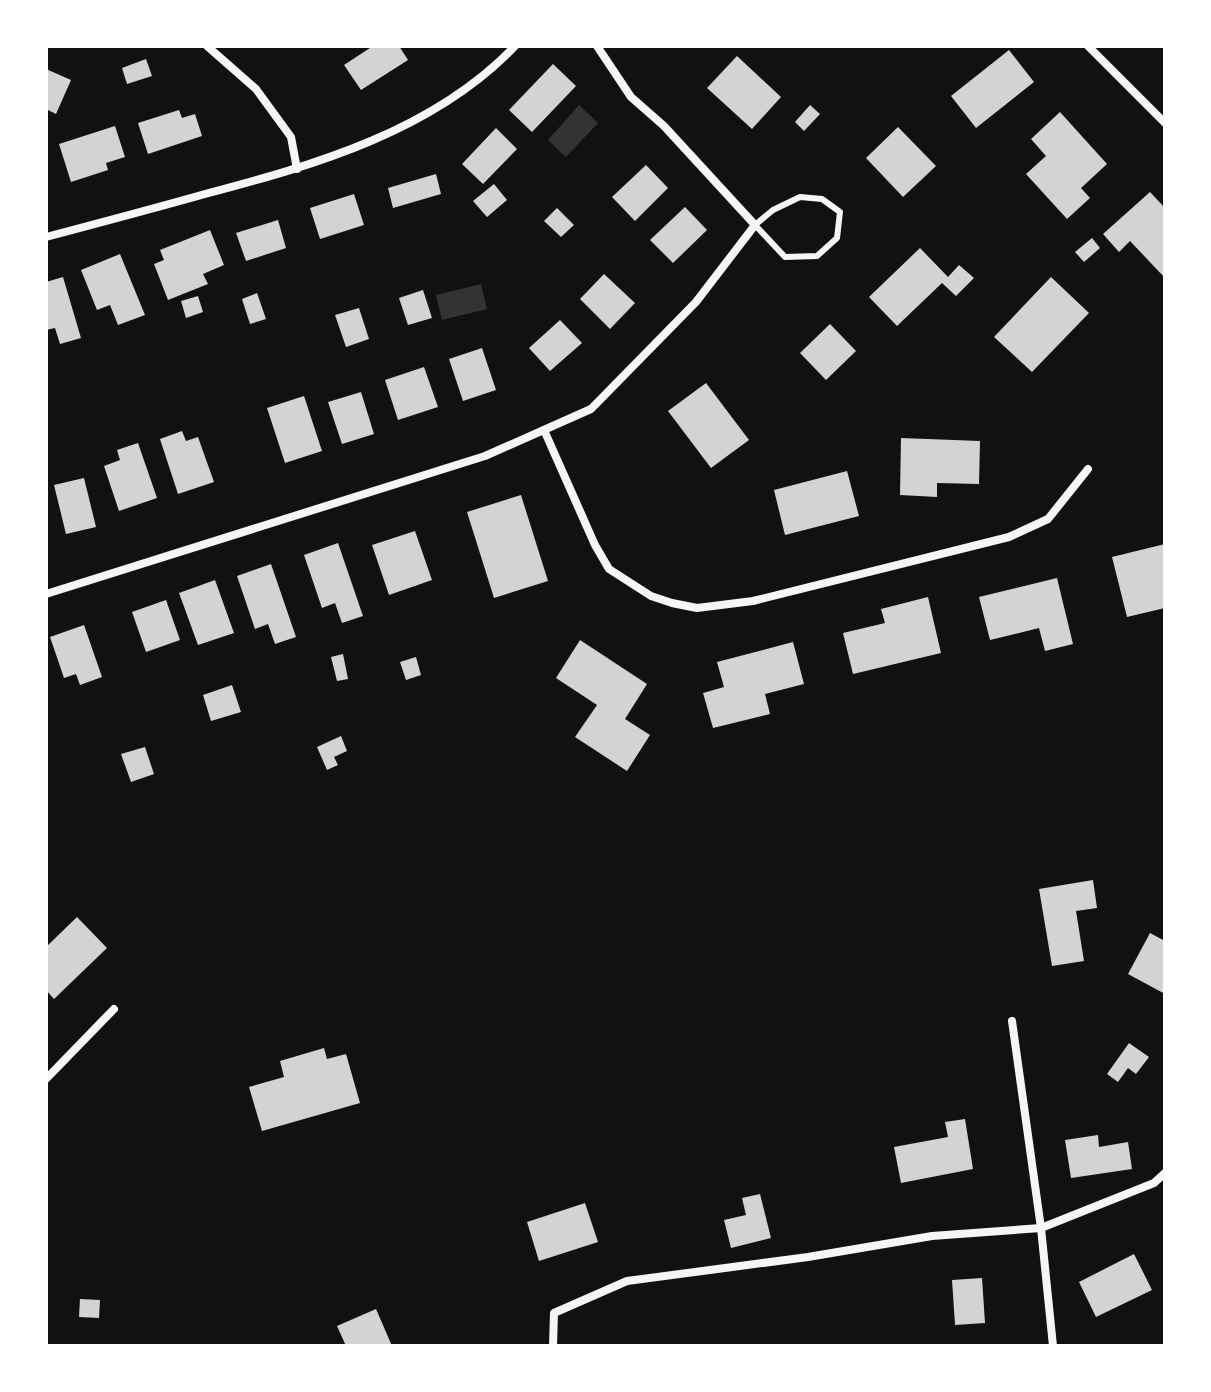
<svg xmlns="http://www.w3.org/2000/svg" width="1211" height="1392" viewBox="0 0 1211 1392" font-family="'Nunito Sans',sans-serif">
	<style>
		.water { fill: #333 }
		.building { fill: #d3d3d3 }
		.lines { fill: none; stroke-linecap: round; stroke-linejoin: round }
		.service { stroke: #f5f5f5; stroke-width: 6 }
		.minor { stroke: #f5f5f5; stroke-width: 8 }
	</style>
	<rect width="100%" height="100%" fill="#111"/>
	<g class="water">
		<path d="M579 105 598 123 566 157 548 140Z"/>
		<path d="M481 284 487 309 442 320 436 295Z"/>
	</g>
	<g class="building">
		<path d="M373 46H399L408 60 361 90 344 65Z"/>
		<path d="M1009 50 1034 82 976 128 951 96Z"/>
		<path d="M737 56 781 97 752 129 707 88Z"/>
		<path d="M146 59 152 76 127 84 122 68Z"/>
		<path d="M553 64 576 86 532 132 509 110Z"/>
		<path d="M46 69 71 80 56 114 46 109Z"/>
		<path d="M810 105 820 114 804 131 795 122Z"/>
		<path d="M179 110 182 118 195 114 202 136 148 154 138 123Z"/>
		<path d="M1060 112 1107 164 1081 188 1090 198 1067 219 1026 174 1046 156 1031 139Z"/>
		<path d="M115 126 125 157 106 163 108 170 71 182 59 144Z"/>
		<path d="M898 127 936 166 903 197 866 158Z"/>
		<path d="M496 128 517 149 483 184 462 164Z"/>
		<path d="M646 165 668 188 635 221 612 197Z"/>
		<path d="M436 174 441 194 393 208 388 188Z"/>
		<path d="M494 184 507 200 487 217 473 201Z"/>
		<path d="M1150 192 1165 208V278L1130 241 1119 252 1103 234Z"/>
		<path d="M354 194 364 225 320 239 310 208Z"/>
		<path d="M685 207 707 230 673 263 650 240Z"/>
		<path d="M557 208 574 225 561 237 544 221Z"/>
		<path d="M278 220 286 248 246 261 236 233Z"/>
		<path d="M210 230 224 265 203 274 208 284 168 300 154 264 164 260 160 250Z"/>
		<path d="M1092 238 1100 248 1084 262 1075 252Z"/>
		<path d="M920 248 948 277 959 265 974 278 956 296 942 283 897 326 869 297Z"/>
		<path d="M120 254 145 315 118 325 110 305 97 310 81 270Z"/>
		<path d="M604 274 635 303 610 329 580 299Z"/>
		<path d="M63 277 81 338 60 344 55 328 46 330V282Z"/>
		<path d="M1051 277 1089 313 1032 372 994 337Z"/>
		<path d="M423 290 432 318 408 325 399 298Z"/>
		<path d="M257 293 266 319 250 324 242 299Z"/>
		<path d="M198 296 203 312 186 318 181 301Z"/>
		<path d="M359 308 369 339 346 347 335 315Z"/>
		<path d="M560 320 582 343 550 371 529 348Z"/>
		<path d="M830 324 856 351 826 380 800 353Z"/>
		<path d="M482 348 496 390 463 401 449 359Z"/>
		<path d="M424 367 438 407 398 420 385 380Z"/>
		<path d="M706 383 749 440 711 468 668 411Z"/>
		<path d="M361 392 374 434 342 444 328 402Z"/>
		<path d="M304 396 322 451 285 463 267 408Z"/>
		<path d="M182 431 186 441 198 437 214 482 178 494 160 439Z"/>
		<path d="M901 438 980 441 979 484 937 483V497L900 495Z"/>
		<path d="M138 443 157 498 119 511 104 466 120 460 117 450Z"/>
		<path d="M847 471 859 516 785 535 774 490Z"/>
		<path d="M84 478 96 527 66 534 54 485Z"/>
		<path d="M521 495 548 581 494 598 467 512Z"/>
		<path d="M415 531 432 580 389 595 372 545Z"/>
		<path d="M338 543 363 616 342 623 335 603 322 608 304 555Z"/>
		<path d="M1165 544V608L1127 617 1112 557Z"/>
		<path d="M271 564 296 637 275 644 268 624 255 629 237 576Z"/>
		<path d="M1057 578 1073 644 1045 651 1039 628 990 640 979 597Z"/>
		<path d="M215 580 234 633 198 645 179 593Z"/>
		<path d="M928 597 941 653 853 674 843 633 885 623 881 609Z"/>
		<path d="M166 600 180 640 146 652 132 612Z"/>
		<path d="M84 625 102 677 80 685 76 674 64 678 50 637Z"/>
		<path d="M580 640 647 684 625 719 650 735 627 771 575 737 597 705 556 678Z"/>
		<path d="M793 642 804 684 765 694 770 714 713 728 703 693 724 687 717 662Z"/>
		<path d="M343 654 348 679 337 681 331 657Z"/>
		<path d="M416 657 421 675 406 680 400 662Z"/>
		<path d="M232 685 241 712 211 721 203 695Z"/>
		<path d="M341 736 347 751 334 757 338 765 327 770 317 747Z"/>
		<path d="M145 747 154 774 131 782 121 754Z"/>
		<path d="M1093 880 1097 908 1076 911 1084 961 1052 966 1039 889Z"/>
		<path d="M77 917 107 948 54 999 46 990V947Z"/>
		<path d="M1150 933 1165 941V994L1128 974Z"/>
		<path d="M1129 1043 1149 1057 1136 1074 1128 1068 1118 1082 1107 1074Z"/>
		<path d="M324 1048 327 1059 346 1054 360 1103 262 1131 249 1087 284 1077 280 1061Z"/>
		<path d="M965 1119 973 1169 901 1183 894 1147 948 1137 945 1122Z"/>
		<path d="M1098 1135 1099 1147 1128 1142 1132 1169 1071 1178 1065 1140Z"/>
		<path d="M760 1194 771 1238 731 1248 724 1220 746 1215 742 1198Z"/>
		<path d="M585 1203 598 1242 539 1261 527 1222Z"/>
		<path d="M1134 1254 1152 1290 1096 1317 1079 1282Z"/>
		<path d="M982 1278 985 1323 955 1325 952 1280Z"/>
		<path d="M80 1299 100 1300 99 1318 79 1317Z"/>
		<path d="M376 1309 392 1346H346L337 1326Z"/>
	</g>
	<g class="lines">
		<path class="service" d="M800 197 822 199 840 212 837 238 817 256 785 257 755 225 773 210Z"/>
		<g class="minor">
			<path d="M207 46 256 89 291 137 297 169"/>
			<path d="M1088 46 1165 123"/>
			<path d="M46 237C99 223 152 209 205 194 315 165 434 131 515 46"/>
			<path d="M544 430 595 545 609 569 651 596 672 603 697 608 753 601 1009 537 1048 519 1088 469"/>
			<path d="M46 594 485 456 591 409 696 302 755 225 664 126 631 97 597 46"/>
			<path d="M1012 1021 1041 1228 1053 1346"/>
			<path d="M46 1079 114 1009"/>
			<path d="M553 1346 554 1313 627 1281 808 1257 932 1236 1041 1228 1154 1183 1165 1173"/>
		</g>
	</g>
	<rect width="1211" height="1392" fill="none" stroke="#ffffff" stroke-width="96"/>
</svg>
